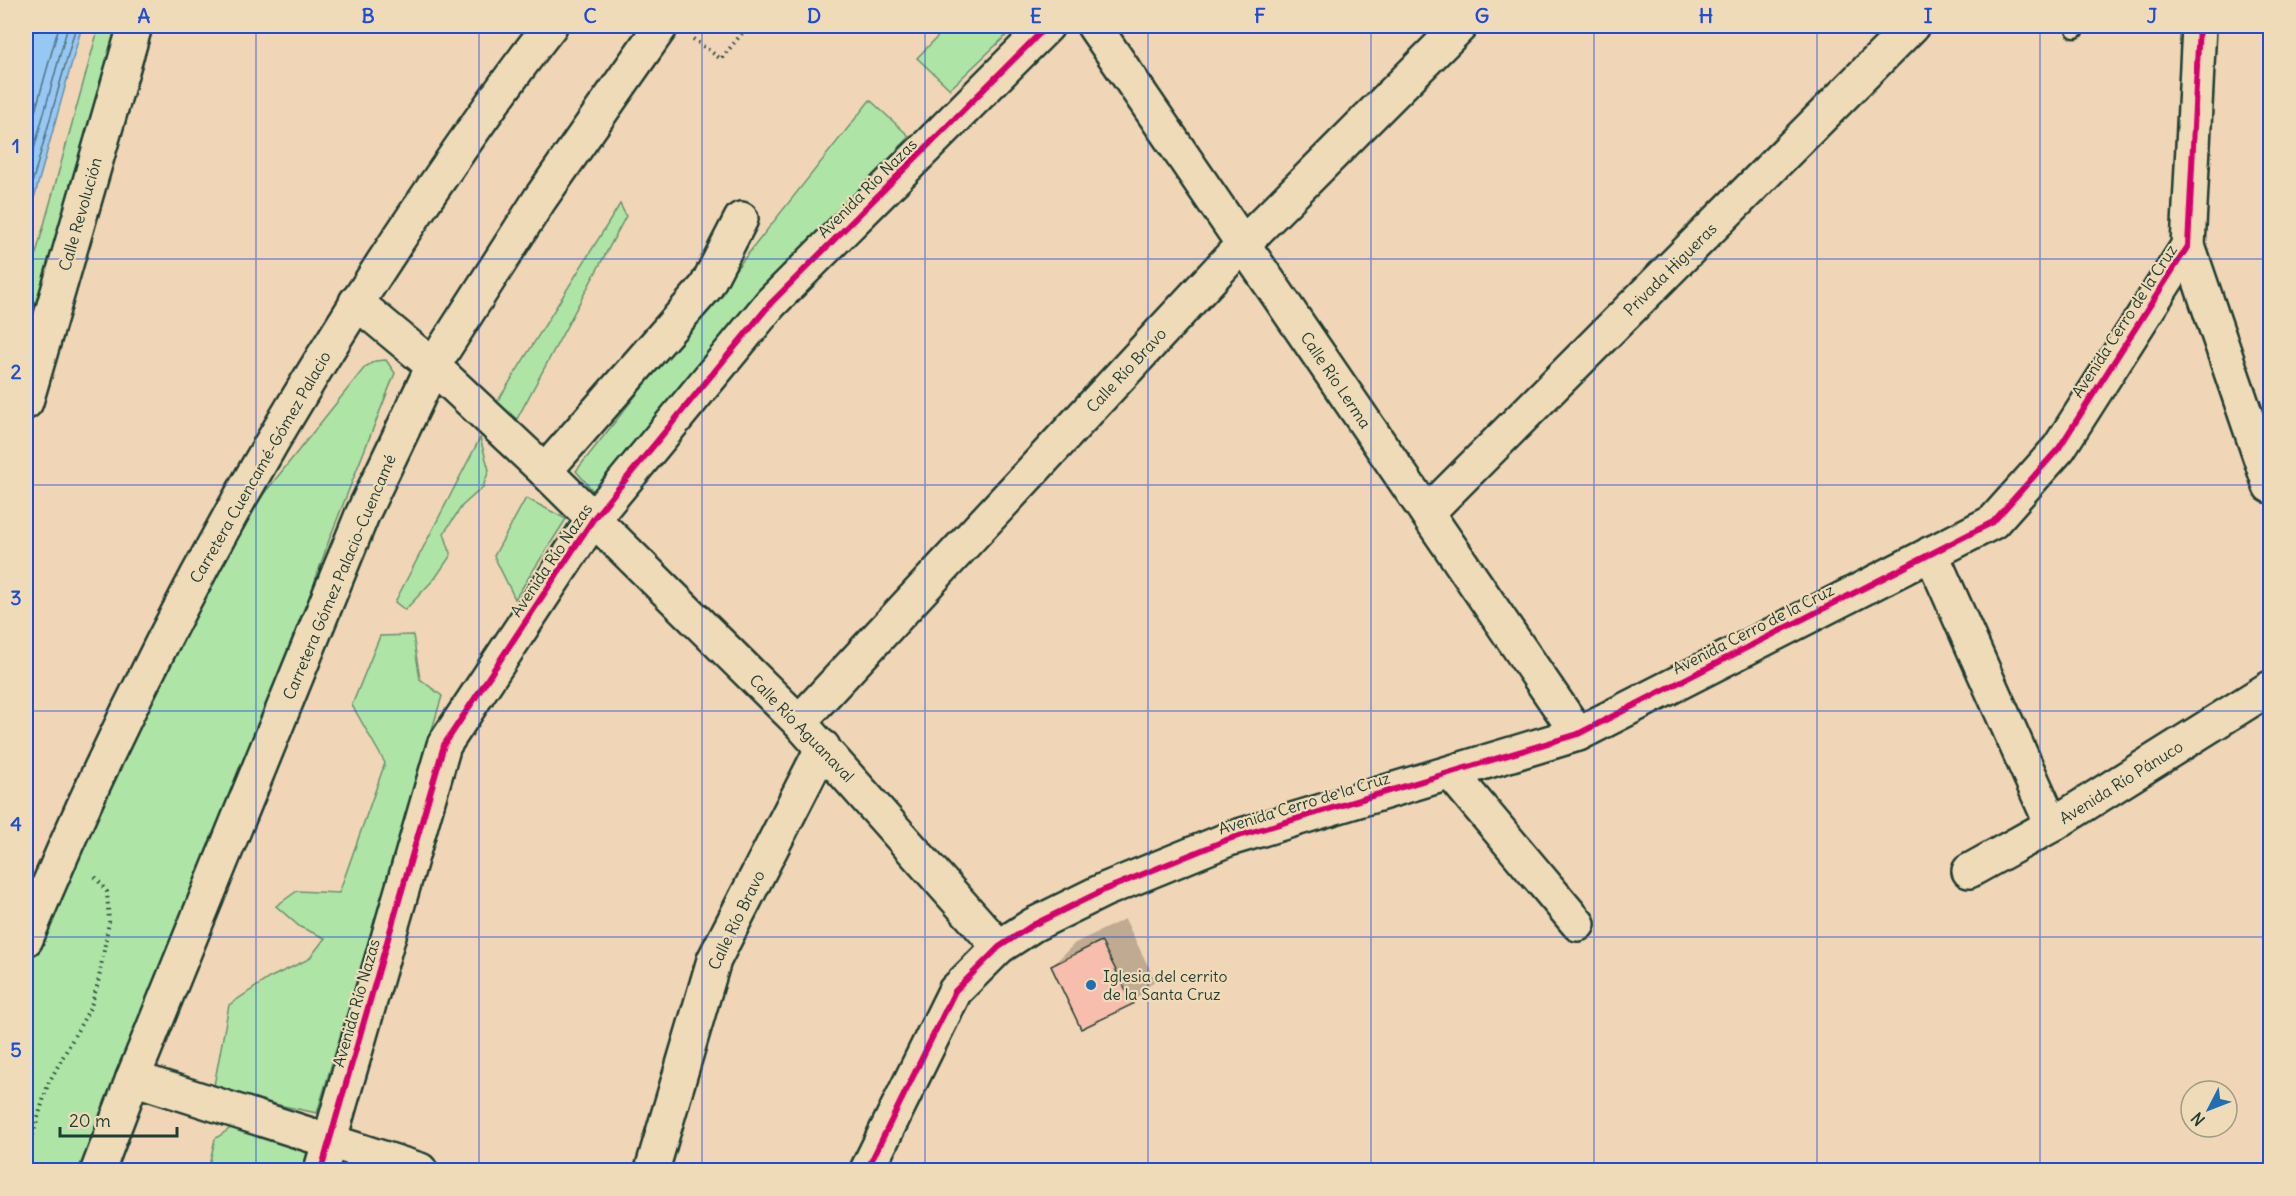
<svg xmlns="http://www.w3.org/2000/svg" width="2296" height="1196" viewBox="0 0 2296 1196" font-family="Delius,sans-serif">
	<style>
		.green { fill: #afe4a7; stroke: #67906e; stroke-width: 1.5 }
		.water { fill: #97c8f3; stroke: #6790a7; stroke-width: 1.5 }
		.shadow { fill: #0003 }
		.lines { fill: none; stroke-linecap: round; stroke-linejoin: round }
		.shore { stroke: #4f7580; stroke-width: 1.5 }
		.building { fill: #f7bead; stroke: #1f3d34; stroke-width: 1.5 }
		.lane-casing { stroke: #1f3d34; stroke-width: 21 }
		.street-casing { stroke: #1f3d34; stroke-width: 38 }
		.highway-casing { stroke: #1f3d34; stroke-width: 38 }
		.path { stroke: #1f3d34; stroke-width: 4; stroke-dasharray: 1.5 4.5; stroke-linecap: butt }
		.lane { stroke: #f0dbb9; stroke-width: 16 }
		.street { stroke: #f0dbb9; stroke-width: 33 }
		.highway { stroke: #f0dbb9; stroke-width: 33 }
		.cycleway-casing { stroke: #f0dbb9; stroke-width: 10 }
		.cycleway { stroke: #d6006c; stroke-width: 6 }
		.grid { fill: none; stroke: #1d4ed8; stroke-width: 1.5; stroke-opacity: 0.55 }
		.poi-dot { fill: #1f6fb2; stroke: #f0dbb9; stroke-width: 2 }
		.labels { text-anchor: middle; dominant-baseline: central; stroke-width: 4.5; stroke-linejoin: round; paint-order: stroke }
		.street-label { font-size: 16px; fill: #1f3d34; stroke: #f0dbb9 }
		.poi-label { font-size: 16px; fill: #1f3d34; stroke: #f0dbb9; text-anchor: start }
		.neatline { fill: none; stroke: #1d4ed8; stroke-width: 2 }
		.grid-label { font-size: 20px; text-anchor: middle; font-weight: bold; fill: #1d4ed8 }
	</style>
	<rect width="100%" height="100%" fill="#f1d5b7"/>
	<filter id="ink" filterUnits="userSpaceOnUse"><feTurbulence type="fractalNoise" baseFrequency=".0167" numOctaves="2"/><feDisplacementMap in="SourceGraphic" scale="12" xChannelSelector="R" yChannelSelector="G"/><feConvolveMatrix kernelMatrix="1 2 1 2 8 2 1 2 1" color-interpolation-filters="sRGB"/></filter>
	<g filter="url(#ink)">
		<g class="green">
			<path d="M99 26H122L26 355V290Z"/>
			<path d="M948 26H1016L950 89 917 58Z"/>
			<path d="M870 100 909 136 600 499 576 471Z"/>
			<path d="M620 204 626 216 511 430 491 412Z"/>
			<path d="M386 360 395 373 329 540 276 695 103 1170H26V914L159 650 263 495 365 367 375 361Z"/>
			<path d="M480 438 489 470 483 487 462 506 444 533 451 555 436 577 405 610 395 602Z"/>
			<path d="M526 498 566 519 515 599 494 556Z"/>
			<path d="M413 635 420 679 442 696 317 1113 213 1091 229 1005 269 978 309 959 325 938 300 927 276 906 297 891 339 893 385 763 352 705 380 636Z"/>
			<path d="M235 1125 311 1153 306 1170H208L215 1139Z"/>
		</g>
		<path class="water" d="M27 26H82L26 227V31Z"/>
		<path class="shadow" d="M1125 919 1155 980 1132 1003 1052 966 1075 943Z"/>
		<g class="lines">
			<g class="shore">
				<path d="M26 144 59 26"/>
				<path d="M26 178 68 26"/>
				<path d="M26 205 76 26"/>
			</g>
		</g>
		<path class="building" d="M1101 941 1133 1004 1081 1029 1051 966Z"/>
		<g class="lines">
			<g class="lane-casing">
				<path id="lane" d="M2075 29V26"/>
			</g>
			<g class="street-casing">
				<g id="street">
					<path d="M1094 26 1578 734"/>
					<path d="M2188 246 2270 486"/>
					<path d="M356 302 433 366 545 471 799 722 999 947"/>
					<path d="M26 402 135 26"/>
					<path d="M545 471 706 287 741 219"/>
					<path d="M1427 513 1912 26"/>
					<path d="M1931 553 2052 825"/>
					<path d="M799 722 1243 244 1460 26"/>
					<path d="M1451 773 1578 924"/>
					<path d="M1969 871 2052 825 2270 688"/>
					<path d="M133 1078 420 1170"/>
					<path d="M321 1170 444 745 594 518 771 303 1047 26"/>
					<path d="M652 1170 714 960 823 747"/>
					<path d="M867 1170 955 991 999 947 1033 925 1104 890 1229 839 1578 734 1993 522 2059 448 2188 246 2199 26"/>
				</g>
			</g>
			<g class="highway-casing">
				<g id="highway">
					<path d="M26 939C130 686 261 443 414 216 458 151 502 87 550 26"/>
					<path d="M98 1170 133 1078 362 515 433 366 540 199 661 26"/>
				</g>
			</g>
			<g class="path">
				<path d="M693 39 721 59 748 26"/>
				<path d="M26 1158 48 1084 91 1006 98 983 109 922 107 892 93 874"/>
			</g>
			<use href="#lane" class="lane"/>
			<use href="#street" class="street"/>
			<use href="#highway" class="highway"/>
			<g class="cycleway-casing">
				<g id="cycleway">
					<path d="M321 1170 444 745 594 518 771 303 1047 26"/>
					<path d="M867 1170 955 991 999 947 1033 925 1104 890 1229 839 1578 734 1993 522 2059 448 2188 246 2199 26"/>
				</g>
			</g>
			<use href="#cycleway" class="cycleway"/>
		</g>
	</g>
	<path class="grid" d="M256 26V1170M479 26V1170M702 26V1170M925 26V1170M1148 26V1170M1371 26V1170M1594 26V1170M1817 26V1170M2040 26V1170M26 259H2270M26 485H2270M26 711H2270M26 937H2270"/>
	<circle class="poi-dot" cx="1091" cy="985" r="6"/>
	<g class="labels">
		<g class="street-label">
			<text transform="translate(867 188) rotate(-45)">Avenida Río Nazas</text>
			<text transform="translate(80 214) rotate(-74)">Calle Revolución</text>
			<text transform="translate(1670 269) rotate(-45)">Privada Higueras</text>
			<text transform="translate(2124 321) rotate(-57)">Avenida Cerro de la Cruz</text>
			<text transform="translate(1126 370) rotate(-47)">Calle Río Bravo</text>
			<text transform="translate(1336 380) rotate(56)">Calle Río Lerma</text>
			<text transform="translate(260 467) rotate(-60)">Carretera Cuencamé-Gómez Palacio</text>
			<text transform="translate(551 560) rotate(-56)">Avenida Río Nazas</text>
			<text transform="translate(339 577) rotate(-67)">Carretera Gómez Palacio-Cuencamé</text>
			<text transform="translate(1753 629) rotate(-27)">Avenida Cerro de la Cruz</text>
			<text transform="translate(802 728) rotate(46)">Calle Río Aguanaval</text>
			<text transform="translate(2121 782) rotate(-32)">Avenida Río Pánuco</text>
			<text transform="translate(1304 803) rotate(-17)">Avenida Cerro de la Cruz</text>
			<text transform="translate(736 920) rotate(-64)">Calle Río Bravo</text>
			<text transform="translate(356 1003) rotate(-74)">Avenida Río Nazas</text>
		</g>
		<g class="poi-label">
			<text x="1103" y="976">Iglesia del cerrito<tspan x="1103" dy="18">de la Santa Cruz</tspan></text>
		</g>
	</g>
	<rect width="2296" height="1196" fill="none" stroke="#f0dbb9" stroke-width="66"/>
	<g transform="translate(2209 1109) rotate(228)"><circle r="28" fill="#f0dbb9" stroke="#9c9c84" stroke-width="1.5"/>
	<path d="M0-4.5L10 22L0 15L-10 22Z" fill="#1f6fb2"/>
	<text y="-9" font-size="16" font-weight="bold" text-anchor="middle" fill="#1f3d34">N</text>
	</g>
	<path d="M60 1127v9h117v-9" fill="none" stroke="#1f3d34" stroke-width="3"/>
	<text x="69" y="1127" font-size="18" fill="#1f3d34" stroke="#f0dbb9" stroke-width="4.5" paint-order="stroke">20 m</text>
	<rect x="33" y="33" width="2230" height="1130" class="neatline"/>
	<g class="grid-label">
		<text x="144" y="23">A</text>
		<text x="368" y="23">B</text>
		<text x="590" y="23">C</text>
		<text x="814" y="23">D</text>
		<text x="1036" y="23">E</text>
		<text x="1260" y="23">F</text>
		<text x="1482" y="23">G</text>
		<text x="1706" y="23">H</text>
		<text x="1928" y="23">I</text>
		<text x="2152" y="23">J</text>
		<text x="16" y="153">1</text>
		<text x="16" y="379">2</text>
		<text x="16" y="605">3</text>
		<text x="16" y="831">4</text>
		<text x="16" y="1057">5</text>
	</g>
</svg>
